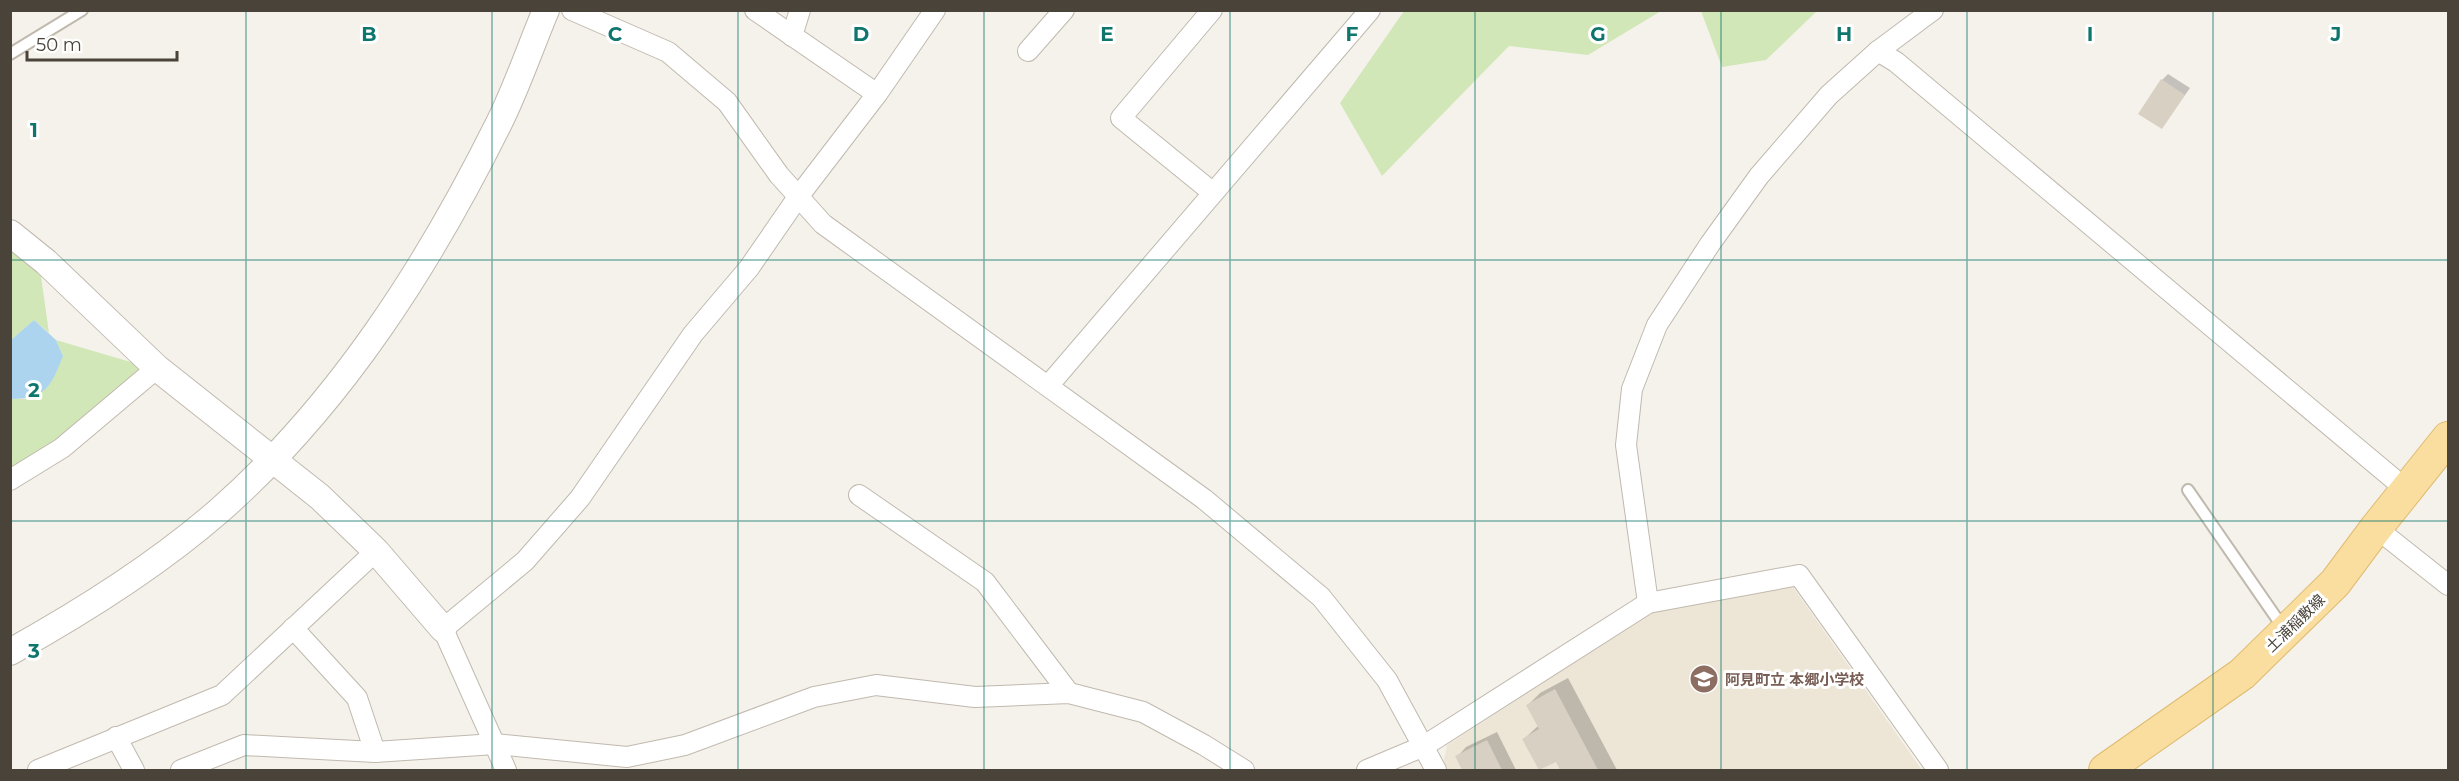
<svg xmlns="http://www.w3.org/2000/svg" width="2459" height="781" viewBox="0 0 2459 781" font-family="Montserrat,'Noto Sans JP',sans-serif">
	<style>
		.education { fill: #ede6d6 }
		.green { fill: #d2e7b7 }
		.water { fill: #acd4ee }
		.shadow { fill: #0003 }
		.building { fill: #d9d0c4 }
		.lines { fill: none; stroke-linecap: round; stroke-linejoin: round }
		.service-casing { stroke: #c0b9ae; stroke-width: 14 }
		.minor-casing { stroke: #c0b9ae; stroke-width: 22 }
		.tertiary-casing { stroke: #c0b9ae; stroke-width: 28 }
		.primary-casing { stroke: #dfbb70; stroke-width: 34 }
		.service { stroke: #fff; stroke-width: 10 }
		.minor { stroke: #fff; stroke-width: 20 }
		.tertiary { stroke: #fff; stroke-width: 26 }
		.primary { stroke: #f9dea0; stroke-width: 32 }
		.grid { fill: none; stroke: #0f766e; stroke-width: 1.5; stroke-opacity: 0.55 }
		.labels { text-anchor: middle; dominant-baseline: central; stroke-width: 6; stroke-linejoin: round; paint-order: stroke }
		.street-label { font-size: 15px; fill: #494339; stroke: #fff }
		.education-label { font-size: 15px; font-weight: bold; fill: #785e54; stroke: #fff; text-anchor: start }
		.grid-label { font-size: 20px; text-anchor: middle; font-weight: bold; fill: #0f766e; stroke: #fff; stroke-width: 6; stroke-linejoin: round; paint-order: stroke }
	</style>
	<rect width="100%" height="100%" fill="#f5f2eb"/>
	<path class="education" d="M1776 586 1793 587 1922 770H1442L1447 745 1653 612Z"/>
	<g class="green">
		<path d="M1404 11V10L1661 11 1588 55 1509 46 1382 176 1340 103Z"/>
		<path d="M1701 11V10L1817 11 1766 60 1722 67Z"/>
		<path d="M10 239 39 262 49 333 34 320 11 340Z"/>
		<path d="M56 340 151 368 58 440 11 471V399H25L63 356Z"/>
	</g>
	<path class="water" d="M34 320 56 340 63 356C51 386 46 399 11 399V340Z"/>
	<g class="shadow">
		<path d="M2168 74 2190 88 2162 127V80Z"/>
		<path d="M1568 678 1617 770H1562L1557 760 1524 739 1539 725 1528 705 1540 693Z"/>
		<path d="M1497 732 1516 770H1463L1457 757 1466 747Z"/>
	</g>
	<g class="building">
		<path d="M2161 79 2185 95 2162 129 2138 114Z"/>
		<path d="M1555 689 1598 770H1560L1556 762 1539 770 1522 739 1539 729 1526 705Z"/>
		<path d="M1487 740 1502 770H1462L1455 756Z"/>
	</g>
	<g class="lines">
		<g class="service-casing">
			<g id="service">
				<path d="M10 54 82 10"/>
				<path d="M2188 490 2284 629"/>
			</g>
		</g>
		<g class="minor-casing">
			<g id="minor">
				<path d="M572 10 668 52 727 102 779 175 823 224 1204 499 1321 597 1387 680 1436 770"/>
				<path d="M755 10 877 94"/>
				<path d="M792 36 800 10"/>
				<path d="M1028 51 1064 10"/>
				<path d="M1878 51 1896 62 2408 491"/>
				<path d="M1212 192 1121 118 1212 10"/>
				<path d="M1048 386 1370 10"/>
				<path d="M10 480 62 448 157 368"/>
				<path d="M859 495 985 582 1069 693"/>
				<path d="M2376 528 2448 585"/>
				<path d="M1648 603 1626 445 1632 389 1657 325 1710 244 1759 176 1829 95 1878 51 1933 10"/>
				<path d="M293 628 357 698 375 752"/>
				<path d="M116 737 134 770"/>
				<path d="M38 770 222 695 376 551"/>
				<path d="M181 770 244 745 375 752 495 744 627 757 685 745 814 697 876 685 975 697 1069 693 1143 712 1204 745 1244 770"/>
				<path d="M506 770 443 629 525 561 580 498 693 334 749 268 798 197 877 94 935 10"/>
				<path d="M1367 770 1424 746 1648 603 1799 575 1938 770"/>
			</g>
		</g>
		<g class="tertiary-casing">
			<g id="tertiary">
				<path d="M10 233 46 262 157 368 320 497 376 551 443 629"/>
				<path d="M10 652C84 611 156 566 220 510 340 404 428 266 499 123 517 87 530 48 546 10"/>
			</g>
		</g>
		<g class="primary-casing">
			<path id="primary" d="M2105 770 2242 674 2335 583 2376 528 2448 438"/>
		</g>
		<use href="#service" class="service"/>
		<use href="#minor" class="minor"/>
		<use href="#tertiary" class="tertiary"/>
		<use href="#primary" class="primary"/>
	</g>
	<path class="grid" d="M246 10V770M492 10V770M738 10V770M984 10V770M1230 10V770M1475 10V770M1721 10V770M1967 10V770M2213 10V770M10 260H2448M10 521H2448"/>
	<defs>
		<g id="school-disc" transform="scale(1.5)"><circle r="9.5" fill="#8d6e63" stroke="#fff"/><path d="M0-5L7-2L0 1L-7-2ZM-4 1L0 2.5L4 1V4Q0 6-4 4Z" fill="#fff"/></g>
	</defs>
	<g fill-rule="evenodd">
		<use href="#school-disc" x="1704" y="679"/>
	</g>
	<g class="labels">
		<g class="street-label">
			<text transform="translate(2295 623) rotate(-44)">土浦稲敷線</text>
		</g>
		<g class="education-label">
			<text x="1725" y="679">阿見町立 本郷小学校</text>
		</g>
	</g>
	<g class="grid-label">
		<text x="369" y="41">B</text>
		<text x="615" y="41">C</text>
		<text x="861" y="41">D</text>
		<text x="1107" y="41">E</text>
		<text x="1352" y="41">F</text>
		<text x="1598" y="41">G</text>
		<text x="1844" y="41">H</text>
		<text x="2090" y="41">I</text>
		<text x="2336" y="41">J</text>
		<text x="34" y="137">1</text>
		<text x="34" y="397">2</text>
		<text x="34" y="658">3</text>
	</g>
	<rect width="2459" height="781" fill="none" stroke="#494339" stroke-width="24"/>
	<path d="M27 51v9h150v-9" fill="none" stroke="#494339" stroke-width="3"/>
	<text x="36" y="51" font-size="18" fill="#494339" stroke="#ffffff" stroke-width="4.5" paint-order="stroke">50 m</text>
</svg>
